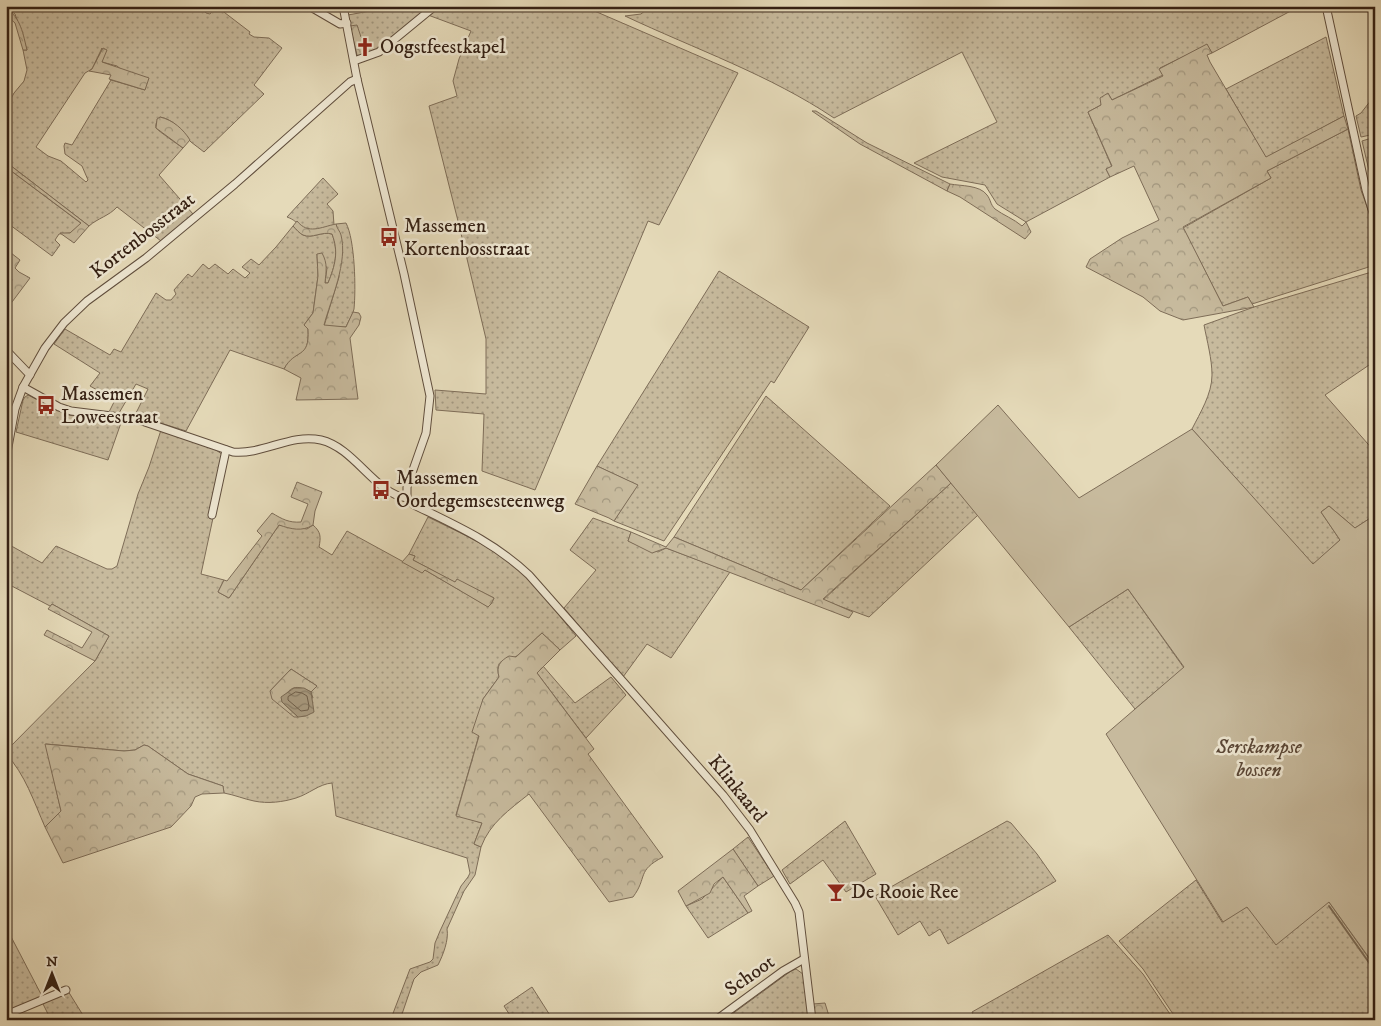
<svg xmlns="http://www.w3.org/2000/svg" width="1381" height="1026" viewBox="0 0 1381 1026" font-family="'IM FELL DW Pica',serif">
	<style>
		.grass { fill: url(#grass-dots); stroke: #7e6d58; fill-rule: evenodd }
		.forest { fill: url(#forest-crowns); stroke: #7e6d58 }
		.green { fill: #c7ba9d; stroke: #7e6d58 }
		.water { fill: url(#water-waves); stroke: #7a6a55 }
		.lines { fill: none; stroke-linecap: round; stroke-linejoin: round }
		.shore { stroke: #6e5e4a; stroke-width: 1 }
		.stream { stroke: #7a6a55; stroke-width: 2 }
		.minor-casing { stroke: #604e3d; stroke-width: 9 }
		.minor { stroke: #eee7d2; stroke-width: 7 }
		.labels { text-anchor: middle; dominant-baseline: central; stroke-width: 5; stroke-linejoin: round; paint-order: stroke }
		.poi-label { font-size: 20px; fill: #342014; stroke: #eee7d2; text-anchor: start }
		.street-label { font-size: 20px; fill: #342014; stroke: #eee7d2 }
		.park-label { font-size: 20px; font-style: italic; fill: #594636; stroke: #eee7d2 }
	</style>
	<defs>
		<pattern id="grass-dots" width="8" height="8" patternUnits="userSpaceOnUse" patternTransform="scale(1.25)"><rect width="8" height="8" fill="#c7ba9d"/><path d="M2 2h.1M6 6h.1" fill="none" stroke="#a2977f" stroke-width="1.8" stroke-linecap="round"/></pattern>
		<pattern id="forest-crowns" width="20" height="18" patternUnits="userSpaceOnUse" patternTransform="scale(1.25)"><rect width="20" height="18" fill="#c7ba9d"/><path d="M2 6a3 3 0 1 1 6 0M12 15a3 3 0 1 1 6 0" fill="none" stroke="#a2977f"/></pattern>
		<pattern id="water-waves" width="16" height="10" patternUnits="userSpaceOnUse" patternTransform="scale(1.25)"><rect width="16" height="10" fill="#a99b81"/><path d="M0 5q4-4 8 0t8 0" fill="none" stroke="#8a7e68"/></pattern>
	</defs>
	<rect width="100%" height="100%" fill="#e5dab9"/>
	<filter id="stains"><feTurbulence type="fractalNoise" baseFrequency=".004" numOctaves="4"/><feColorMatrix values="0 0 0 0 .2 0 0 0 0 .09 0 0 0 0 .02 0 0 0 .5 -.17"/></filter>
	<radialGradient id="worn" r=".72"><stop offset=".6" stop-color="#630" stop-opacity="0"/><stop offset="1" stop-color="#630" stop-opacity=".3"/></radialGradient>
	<g class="grass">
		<path d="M6 6H201L206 13 210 14 216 6 250 32 249 34 254 37 269 38 282 48 254 85 264 94 204 152C200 149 195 145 191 142 181 132 176 120 160 117 158 120 155 123 156 128 157 130 180 146 183 148L159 175 193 214 161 241 117 207C109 216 98 218 89 226L6 162V108L14 93 24 81 27 70 23 50H27L15 14 6 8ZM102 48V62L117 66 145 90 111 80 72 145 65 143 64 146 65 154 82 166 88 180 86 182 61 161 48 156 36 147 85 73 92 69Z"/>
		<path d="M397 6H433L375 51 350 26 348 15Z"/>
		<path d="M438 6H583L738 73 659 225 648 221 535 490 482 471 484 414 436 410 435 390 486 394V339L459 225 429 106 457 96 453 81 459 59 471 31 428 15Z"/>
		<path d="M650 6H1300L1212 53 1207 45 1160 68 1163 75 1112 100 1108 94 1101 105 1088 112 1112 167 1106 169 1110 177 1026 222 997 204 985 185 942 177 914 163 997 122 962 52 834 118C770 75 695 49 625 16L641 14Z"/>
		<path d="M1326 37 1344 116 1266 158 1226 89Z"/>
		<path d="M1375 95V134L1361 137 1356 116 1361 113Z"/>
		<path d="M812 111H816L867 143 950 184 947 191 860 144Z"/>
		<path d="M1348 129 1361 190 1375 229V265L1252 304 1248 297 1223 306 1183 228 1271 178 1267 171Z"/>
		<path d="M1375 137V196L1362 141Z"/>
		<path d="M6 167 82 224 70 233 59 234 55 240 60 245 52 256 6 222Z"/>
		<path d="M323 178 338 194 327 204 333 211 334 225C323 227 311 234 301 226 295 222 295 220 287 217Z"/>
		<path d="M346 223C355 240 356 289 354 309 353 315 348 321 346 327L324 326 339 277 336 224Z"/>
		<path d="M293 226C296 229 299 233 303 235 312 239 322 231 332 234 339 252 335 266 328 283H325L327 268 317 254 318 276 313 313 304 325 308 329C310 361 295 349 284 369L230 350 186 431 135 415 148 389 136 384 119 413 109 412 115 400 90 386 100 373 54 344 65 329 110 355 114 349 121 352 156 293 166 300H171L176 294 174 290 188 274 192 277 203 264 209 269 215 264 228 274 233 269 245 278 250 273 242 267 251 259 259 265 276 247Z"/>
		<path d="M719 271 809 327 774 383 771 381 664 541 614 521 637 485 597 466Z"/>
		<path d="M1375 271V361L1325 395 1375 452V515L1355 528 1329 506 1321 512 1340 540 1313 565 1192 429C1200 413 1212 394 1212 375 1212 359 1207 341 1204 325L1254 307Z"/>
		<path d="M28 395 67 415 122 420 108 460 16 432 23 400 25 397Z"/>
		<path d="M766 396 890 506 801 590 674 537Z"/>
		<path d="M161 430 216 450 223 455 209 518H213L201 574 224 580 218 592 229 598 279 525 307 529 313 525C321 532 321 537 319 547L332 555 347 531 422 572 425 570 487 606 491 604 494 598 457 580 456 583 413 560 415 556 409 554 428 517C456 531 484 543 509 562 535 582 555 611 576 636L560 650 542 633C534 640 526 648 518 655 508 663 494 655 499 677L483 699 479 735 456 815 482 823 474 844 481 847 475 875 464 891 447 929C449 940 443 955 438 965L421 972 414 979 400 1020H392V1016L410 969 430 962 433 959 435 943 440 931 461 886 468 877 470 873 467 858 336 816 332 783C319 784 309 794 296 798 283 802 268 804 254 801 244 799 235 795 224 793L223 786 188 774 148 746 144 745 135 750 124 751 46 744 61 811 45 827C34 802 25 774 6 754V751L95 661 109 636 52 604 50 606 6 583V543L42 563 56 546 107 569H112L117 566 138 494 149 467ZM291 669 317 686 311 692 313 698 270 691Z"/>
		<path d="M951 483 978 515 869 617 823 600Z"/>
		<path d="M593 518 631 532 628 541 658 552 666 548 730 572 671 658 647 644 623 677 564 608 596 570 570 550Z"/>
		<path d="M1128 589 1184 668 1135 709 1069 627Z"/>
		<path d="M543 666 575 703 611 677 626 695 586 738 537 673Z"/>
		<path d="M845 821 876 874 846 892 823 860 790 884 782 870Z"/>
		<path d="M1007 821 1011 823 1037 854 1056 881 948 944 940 929 929 936 920 921 898 935 875 896Z"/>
		<path d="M748 837 774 876 758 886 733 849Z"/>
		<path d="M723 877 748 913 708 938 686 906 702 899Z"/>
		<path d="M1196 880 1222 922 1247 906 1329 902 1375 967V1017L1371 1020H1177L1143 969 1119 941Z"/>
		<path d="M6 927 43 998 6 1014Z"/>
		<path d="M1108 935 1143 974 1174 1020H975L972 1012Z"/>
		<path d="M796 969 803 974 809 1020H724L791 971Z"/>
		<path d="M532 987 553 1020H513L504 1006Z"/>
		<path d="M68 991 86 1020H51L42 1002Z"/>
	</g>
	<g class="forest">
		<path d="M6 8C21 18 23 34 27 50H23L15 23 6 15Z"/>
		<path d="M357 25 361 37 375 51 359 57 357 55 350 26Z"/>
		<path d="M1207 44 1212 53 1207 55 1210 62 1266 157 1344 116 1348 129 1267 171 1271 178 1183 227 1223 306 1248 297 1254 307 1183 320 1160 311 1143 297 1086 267 1090 259 1122 238 1159 220 1134 166 1110 177 1106 169 1112 166 1088 112 1101 105 1100 98 1108 93 1112 100 1163 76 1159 69Z"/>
		<path d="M103 48 107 50 102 62 149 78 145 90 109 79 111 75 89 71 92 69Z"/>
		<path d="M160 117C173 120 183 129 190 140L183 148 156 128 157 119Z"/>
		<path d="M6 162 89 226 74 243 60 233H70L81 223 6 167Z"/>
		<path d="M950 184C961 186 980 185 987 195 991 200 990 204 995 209 1003 215 1014 219 1022 226L1026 222 1031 232 1025 239 960 197 947 191Z"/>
		<path d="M297 221C308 235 321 227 336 224 337 229 340 231 341 235 348 262 331 299 324 325L346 327 353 312 359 313 361 317 359 325 350 338 358 399 296 400 301 378 284 369C295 348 310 360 308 329L304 325 313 313 318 276 317 254 322 253C328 264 326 271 325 283H328C335 266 339 252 332 234 322 231 312 239 303 235 299 233 296 229 293 226Z"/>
		<path d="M6 249 20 260 15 268 19 272 30 278 6 310V292L12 280 7 268 12 263 6 256Z"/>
		<path d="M936 465 951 483 823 599 853 612 849 618 666 548 652 553 628 541 631 532 666 547 674 537 801 590Z"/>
		<path d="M597 466 638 485 614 521 609 518 575 504Z"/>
		<path d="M297 482 322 492 315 511 313 525C302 532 291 529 279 525L229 598 218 592 224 580 227 581 262 536 257 531 272 513C282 519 289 523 301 522L308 504 291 497Z"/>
		<path d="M409 554 415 556 413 560 455 582 457 579 494 598 491 604 488 607 425 570 422 573 402 562Z"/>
		<path d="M52 604 109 636 95 661 44 635 47 630 82 648 92 632 48 609Z"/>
		<path d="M542 633 560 650 537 673 594 749 588 754 663 857C636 871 648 877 633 897L609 902 529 794C509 810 490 823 481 847L474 844 482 823 456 816 479 736 472 732 483 699 499 677C496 666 500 661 509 656L516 657Z"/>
		<path d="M291 669 317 686 311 692C296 684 289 686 282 702L298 717H294L272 699 270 691Z"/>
		<path d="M45 744 124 751 135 750 144 745 148 746 188 774 223 786 224 793 202 794 195 797 191 806 171 827 63 863 45 827 61 811Z"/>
		<path d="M733 849 758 886 744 896 752 911 748 913 723 877 714 884 710 893 686 906 678 891Z"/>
		<path d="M825 1003 829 1016 832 1019 815 1020 813 1004Z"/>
	</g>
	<path class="green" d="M998 405 1079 498 1192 429 1313 564 1340 540 1321 512 1329 506 1355 528 1375 515V966L1329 902 1276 945 1247 907 1223 922 1106 734 1184 667 1128 589 1069 627 936 465Z"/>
	<path class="water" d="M294 688H304L311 692 314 712 306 716 298 717 282 702 281 697Z"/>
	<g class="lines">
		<path class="shore" d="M296 692 302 693 307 696 309 706 308 710 301 711 288 700V697Z"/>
		<g class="stream">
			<path d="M1329 906 1375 971"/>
			<path d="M1367 1020 1375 1014"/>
		</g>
		<g class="minor-casing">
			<g id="minor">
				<path d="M309 6 340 24 347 23"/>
				<path d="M343 6 357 79 404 274 430 396 426 433 407 487V498L414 505C457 526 494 542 529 575L723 795 750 830 795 903 799 912 812 1020"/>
				<path d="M1326 6 1366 190 1375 219"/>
				<path d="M354 61 379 52 435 6"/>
				<path d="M6 350 30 375"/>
				<path d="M23 387 59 407 71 411 136 419 233 452C263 455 291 433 321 440 355 448 375 494 407 498"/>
				<path d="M6 458 15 409 23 387 45 348 64 323 87 301 146 258 235 184 350 82 357 79"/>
				<path d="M212 515 226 450"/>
				<path d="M6 1015 66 990"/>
				<path d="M716 1020 783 971 804 959"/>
			</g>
		</g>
		<use href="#minor" class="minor"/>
	</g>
	<defs>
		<g id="church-bare" transform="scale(1.5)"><path d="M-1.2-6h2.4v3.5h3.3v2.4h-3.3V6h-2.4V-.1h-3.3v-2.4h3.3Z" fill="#8f2418" stroke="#eee7d2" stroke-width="2.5" paint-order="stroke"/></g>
		<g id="bus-bare" transform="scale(1.5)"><path d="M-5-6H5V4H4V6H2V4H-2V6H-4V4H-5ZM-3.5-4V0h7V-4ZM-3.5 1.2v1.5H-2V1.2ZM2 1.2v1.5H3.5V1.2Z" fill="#8f2418" stroke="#eee7d2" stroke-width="2.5" paint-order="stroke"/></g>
		<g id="bar-bare" transform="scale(1.5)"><path d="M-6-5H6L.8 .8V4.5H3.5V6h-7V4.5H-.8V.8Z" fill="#8f2418" stroke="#eee7d2" stroke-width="2.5" paint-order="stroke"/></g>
	</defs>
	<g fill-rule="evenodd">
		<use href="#church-bare" x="365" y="47"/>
		<use href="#bus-bare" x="389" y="237"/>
		<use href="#bus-bare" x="46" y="405"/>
		<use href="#bus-bare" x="381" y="490"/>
		<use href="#bar-bare" x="836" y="892"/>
	</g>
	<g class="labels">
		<g class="poi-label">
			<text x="380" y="47">Oogstfeestkapel</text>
			<text x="404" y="226">Massemen<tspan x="404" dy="23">Kortenbosstraat</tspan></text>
			<text x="61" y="394">Massemen<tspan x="61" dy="23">Loweestraat</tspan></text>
			<text x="396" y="478">Massemen<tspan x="396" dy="23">Oordegemsesteenweg</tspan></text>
			<text x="851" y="892">De Rooie Ree</text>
		</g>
		<g class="street-label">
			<text transform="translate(143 236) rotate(-38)">Kortenbosstraat</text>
			<text transform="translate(737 789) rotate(51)">Klinkaard</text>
			<text transform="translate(750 976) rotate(-35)">Schoot</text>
		</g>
		<g class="park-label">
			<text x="1259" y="747">Serskampse<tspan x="1259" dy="23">bossen</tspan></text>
		</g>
	</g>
	<rect width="1381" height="1026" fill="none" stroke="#e5dab9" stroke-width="25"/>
	<rect x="8" y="8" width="1366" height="1011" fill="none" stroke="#342014" stroke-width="2.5"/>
	<rect x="12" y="12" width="1356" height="1001" fill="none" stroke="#342014"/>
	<g transform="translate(52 974)" stroke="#eee7d2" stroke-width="4" paint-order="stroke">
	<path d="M0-4L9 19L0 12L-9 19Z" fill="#342014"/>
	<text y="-8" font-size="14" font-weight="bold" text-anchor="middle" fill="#342014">N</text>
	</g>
	<rect width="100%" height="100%" filter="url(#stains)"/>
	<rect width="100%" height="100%" fill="url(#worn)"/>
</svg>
